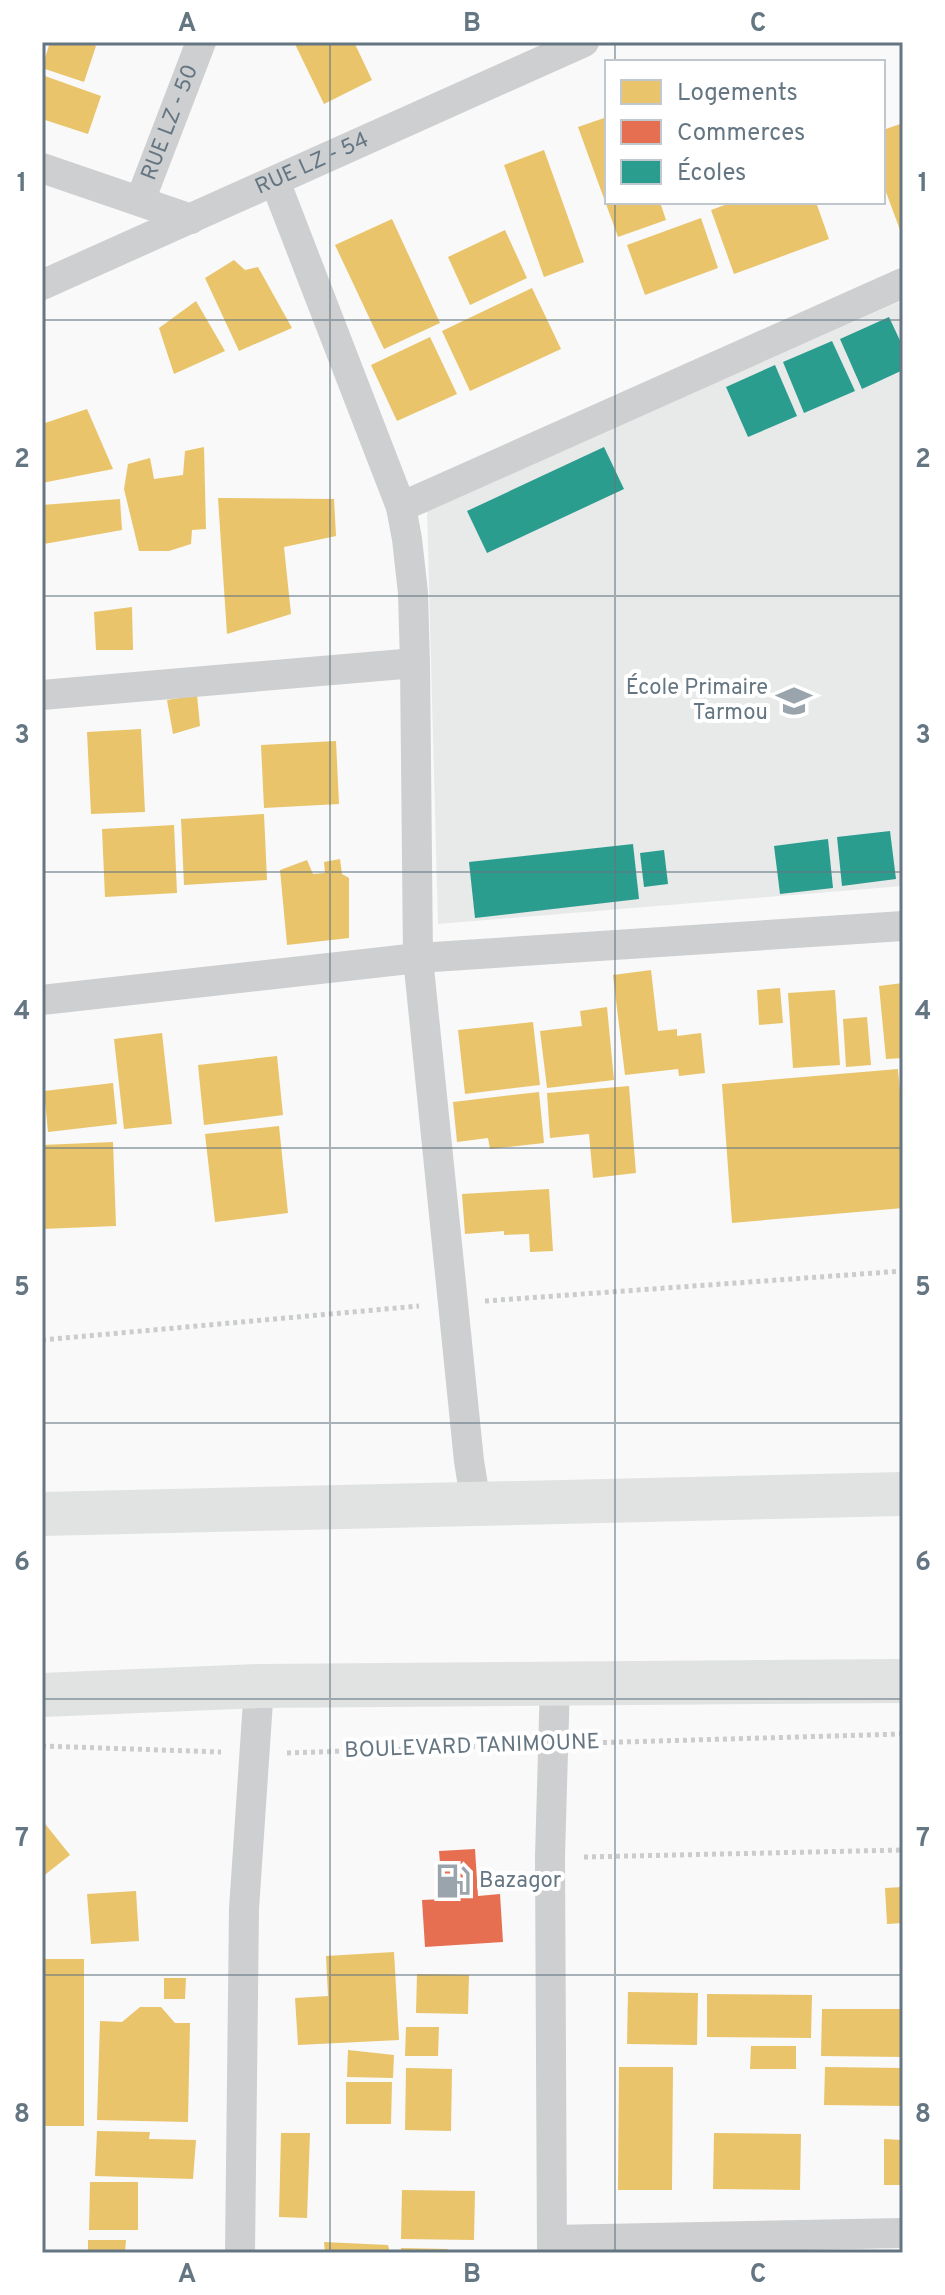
<svg xmlns="http://www.w3.org/2000/svg" width="945" height="2295" viewBox="0 0 945 2295" font-family="Overpass,sans-serif">
	<style>
		.built { fill: #e8e9e9 }
		.homes { fill: #e9c46a }
		.shops { fill: #e76f51 }
		.schools { fill: #2a9d8f }
		.lines { fill: none; stroke-linecap: round; stroke-linejoin: round }
		.path { stroke: #cbcccd; stroke-width: 5; stroke-dasharray: 4 4; stroke-linecap: butt }
		.street { stroke: #cecfd0; stroke-width: 30 }
		.primary { stroke: #e1e2e2; stroke-width: 44 }
		.grid { fill: none; stroke: #657683; stroke-width: 2; stroke-opacity: 0.55 }
		.labels { text-anchor: middle; dominant-baseline: central; stroke-width: 8; stroke-linejoin: round; paint-order: stroke }
		.street-label { font-size: 22px; fill: #657683; stroke: #fff }
		.poi-label { font-size: 22px; fill: #657683; stroke: #fff; text-anchor: end }
		.neatline { fill: none; stroke: #657683; stroke-width: 3 }
		.grid-label { font-size: 26px; text-anchor: middle; font-weight: bold; fill: #657683 }
	</style>
	<rect width="100%" height="100%" fill="#f9f9f9"/>
	<path class="built" d="M903 300V886L438 924 427 510Z"/>
	<g class="homes">
		<path d="M50 42H85L96 46 84 82 42 68Z"/>
		<path d="M294 42H354L372 80 324 104Z"/>
		<path d="M42 75 101 96 88 134 42 119Z"/>
		<path d="M607 117V202H660L666 220 618 237 578 127Z"/>
		<path d="M903 123V238L883 184V130Z"/>
		<path d="M544 150 584 262 544 277 504 165Z"/>
		<path d="M733 202H816L829 239 734 274 711 210Z"/>
		<path d="M701 218 718 268 645 295 627 245Z"/>
		<path d="M392 219 440 323 384 349 335 245Z"/>
		<path d="M505 230 527 278 470 305 448 257Z"/>
		<path d="M234 260 245 270 258 267 292 328 239 351 205 278Z"/>
		<path d="M532 288 561 349 470 391 442 331Z"/>
		<path d="M196 301 225 351 174 374 159 328Z"/>
		<path d="M430 337 457 394 397 421 371 365Z"/>
		<path d="M87 409 113 469 42 483V424Z"/>
		<path d="M204 447 206 529 192 530 191 544 169 551H139L124 489 128 464 150 458 154 479 183 475 185 451Z"/>
		<path d="M218 498 334 499 336 536 284 547 291 614 227 634Z"/>
		<path d="M120 499 122 530 44 544 42 505Z"/>
		<path d="M132 607 133 650H96L94 612Z"/>
		<path d="M197 695 200 726 173 734 167 700Z"/>
		<path d="M141 729 145 812 91 814 87 732Z"/>
		<path d="M336 741 339 804 264 808 261 745Z"/>
		<path d="M264 814 267 880 184 885 181 819Z"/>
		<path d="M174 825 177 893 105 897 102 829Z"/>
		<path d="M340 859 342 874 349 878V938L287 945 280 870 307 860 313 874 325 873 324 862Z"/>
		<path d="M651 970 658 1031 677 1029V1036L701 1033 705 1073 679 1076 678 1069 625 1075 613 975Z"/>
		<path d="M903 983V1058L886 1059 879 986Z"/>
		<path d="M780 988 783 1023 759 1025 757 990Z"/>
		<path d="M835 990 840 1065 793 1068 788 993Z"/>
		<path d="M607 1007 614 1080 547 1088 540 1031 582 1026 580 1011Z"/>
		<path d="M867 1017 871 1065 846 1067 843 1019Z"/>
		<path d="M533 1022 540 1085 465 1094 458 1030Z"/>
		<path d="M162 1033 172 1124 124 1129 114 1039Z"/>
		<path d="M277 1056 283 1115 204 1125 198 1065Z"/>
		<path d="M898 1069 903 1127V1208L732 1223 722 1084Z"/>
		<path d="M113 1083 117 1124 48 1132 44 1091Z"/>
		<path d="M629 1086 636 1173 593 1178 589 1134 550 1138 547 1093Z"/>
		<path d="M539 1092 544 1143 490 1149 488 1138 457 1142 453 1102Z"/>
		<path d="M279 1126 288 1213 215 1222 205 1134Z"/>
		<path d="M113 1142 116 1226 42 1229V1145Z"/>
		<path d="M549 1189 553 1251 530 1252 529 1234 504 1235V1231L465 1234 462 1194Z"/>
		<path d="M42 1820 70 1855 42 1877Z"/>
		<path d="M903 1887V1923L887 1924 885 1888Z"/>
		<path d="M136 1891 139 1941 91 1944 87 1894Z"/>
		<path d="M394 1952 399 2040 298 2045 295 1998 328 1996 326 1956Z"/>
		<rect x="42" y="1959" width="42" height="167"/>
		<path d="M417 1974 469 1975 468 2014 416 2013Z"/>
		<path d="M164 1978H186L185 1999H164Z"/>
		<path d="M628 1992 698 1993 697 2045 627 2044Z"/>
		<path d="M707 1994 812 1995 811 2038 707 2037Z"/>
		<path d="M140 2007H161L175 2023H190L188 2122 97 2120 100 2021 122 2022Z"/>
		<path d="M822 2009H903V2057L821 2056Z"/>
		<path d="M406 2027H439L438 2056H405Z"/>
		<path d="M751 2046H796V2069H750Z"/>
		<path d="M348 2050 394 2055 393 2078 347 2077Z"/>
		<path d="M619 2067H673L672 2190H618Z"/>
		<path d="M825 2067 903 2068V2106L824 2105Z"/>
		<path d="M406 2068 452 2069 451 2131 405 2130Z"/>
		<path d="M346 2082H392L391 2124H346Z"/>
		<path d="M97 2131 150 2132 149 2139 196 2140 193 2179 95 2176Z"/>
		<path d="M281 2133H310L307 2218 279 2217Z"/>
		<path d="M714 2133 801 2134 800 2190 713 2189Z"/>
		<path d="M884 2139 903 2140V2185H884Z"/>
		<path d="M90 2182H138V2230H89Z"/>
		<path d="M402 2190 475 2191 474 2240 401 2239Z"/>
		<path d="M88 2240H126L125 2253H88Z"/>
		<path d="M324 2242 388 2245 390 2253H325Z"/>
		<path d="M401 2248 448 2249V2253H401Z"/>
	</g>
	<path class="shops" d="M475 1849 478 1896 500 1894 503 1942 425 1947 422 1900 443 1899 439 1851Z"/>
	<g class="schools">
		<path d="M889 317 903 347V370L862 389 840 339Z"/>
		<path d="M832 341 855 391 804 413 783 362Z"/>
		<path d="M775 365 797 416 748 437 726 387Z"/>
		<path d="M604 447 624 489 487 553 467 511Z"/>
		<path d="M890 831 896 879 842 886 837 837Z"/>
		<path d="M828 839 833 888 780 894 774 846Z"/>
		<path d="M633 844 639 899 475 918 469 862Z"/>
		<path d="M664 850 668 884 644 887 640 853Z"/>
	</g>
	<g class="lines">
		<g class="path">
			<path d="M485 1301 903 1271"/>
			<path d="M42 1340 419 1306"/>
			<path d="M587 1743 903 1734"/>
			<path d="M42 1746 221 1752"/>
			<path d="M287 1753 521 1745"/>
			<path d="M584 1857 903 1850"/>
		</g>
		<g class="street">
			<path d="M42 168 191 219"/>
			<path d="M275 181 401 507 407 539 413 593 415 663 418 958 469 1461 476 1504"/>
			<path id="s1" d="M140 201 201 42"/>
			<path id="s2" d="M42 285 584 42"/>
			<path d="M401 507 903 283"/>
			<path d="M42 695 415 663"/>
			<path d="M42 1000 418 958 903 926"/>
			<path d="M552 2240 903 2233"/>
			<path d="M240 2253 244 1909 259 1686"/>
			<path d="M552 2253 550 1857 555 1682"/>
		</g>
		<g class="primary">
			<path d="M42 1514 903 1494"/>
			<path d="M42 1695 259 1686 903 1681"/>
		</g>
	</g>
	<path class="grid" d="M330 42V2253M615 42V62M615 202V2253M42 320H903M42 596H903M42 872H903M42 1148H903M42 1423H903M42 1699H903M42 1975H903"/>
	<defs>
		<g id="school-bare" transform="scale(2.76)"><path d="M0-5L7-2L0 1L-7-2ZM-4 1L0 2.5L4 1V4Q0 6-4 4Z" fill="#99a4ac" stroke="#fff" stroke-width="2.5" paint-order="stroke"/></g>
		<g id="fuel-bare" transform="scale(2.76)"><path d="M-5.5-6h7V0h2V4h1.3V-2.5L3-4.5l.8-.8L6-3V5H2.5V1h-1V6h-7ZM-4.2-4.7v3.2H.2V-4.7Z" fill="#99a4ac" stroke="#fff" stroke-width="2.5" paint-order="stroke"/></g>
	</defs>
	<g fill-rule="evenodd">
		<use href="#school-bare" x="794" y="701"/>
		<use href="#fuel-bare" x="453" y="1881"/>
	</g>
	<g class="labels">
		<g class="street-label">
			<text stroke="none"><textPath href="#s1" startOffset="84">RUE LZ - 50</textPath></text>
			<text stroke="none"><textPath href="#s2" startOffset="296">RUE LZ - 54</textPath></text>
			<text transform="translate(472 1747) rotate(-2)">BOULEVARD TANIMOUNE</text>
		</g>
		<g class="poi-label">
			<text x="768" y="688">École Primaire<tspan x="768" dy="25">Tarmou</tspan></text>
			<text x="479" y="1881" text-anchor="start">Bazagor</text>
		</g>
	</g>
	<rect width="945" height="2295" fill="none" stroke="#ffffff" stroke-width="88"/>
	<rect x="605" y="60" width="280" height="144" fill="#ffffff" stroke="#c1c8cd" stroke-width="2"/>
	<rect x="621" y="80" width="40" height="24" fill="#e9c46a" stroke="#c1c8cd" stroke-width="2"/>
	<text x="677" y="100" font-size="24" fill="#657683">Logements</text>
	<rect x="621" y="120" width="40" height="24" fill="#e76f51" stroke="#c1c8cd" stroke-width="2"/>
	<text x="677" y="140" font-size="24" fill="#657683">Commerces</text>
	<rect x="621" y="160" width="40" height="24" fill="#2a9d8f" stroke="#c1c8cd" stroke-width="2"/>
	<text x="677" y="180" font-size="24" fill="#657683">Écoles</text>
	<rect x="44" y="44" width="857" height="2207" class="neatline"/>
	<g class="grid-label">
		<text x="187" y="31">A</text>
		<text x="472" y="31">B</text>
		<text x="758" y="31">C</text>
		<text x="22" y="191">1</text>
		<text x="923" y="191">1</text>
		<text x="22" y="467">2</text>
		<text x="923" y="467">2</text>
		<text x="22" y="743">3</text>
		<text x="923" y="743">3</text>
		<text x="22" y="1019">4</text>
		<text x="923" y="1019">4</text>
		<text x="22" y="1295">5</text>
		<text x="923" y="1295">5</text>
		<text x="22" y="1570">6</text>
		<text x="923" y="1570">6</text>
		<text x="22" y="1846">7</text>
		<text x="923" y="1846">7</text>
		<text x="22" y="2122">8</text>
		<text x="923" y="2122">8</text>
		<text x="187" y="2282">A</text>
		<text x="472" y="2282">B</text>
		<text x="758" y="2282">C</text>
	</g>
</svg>
